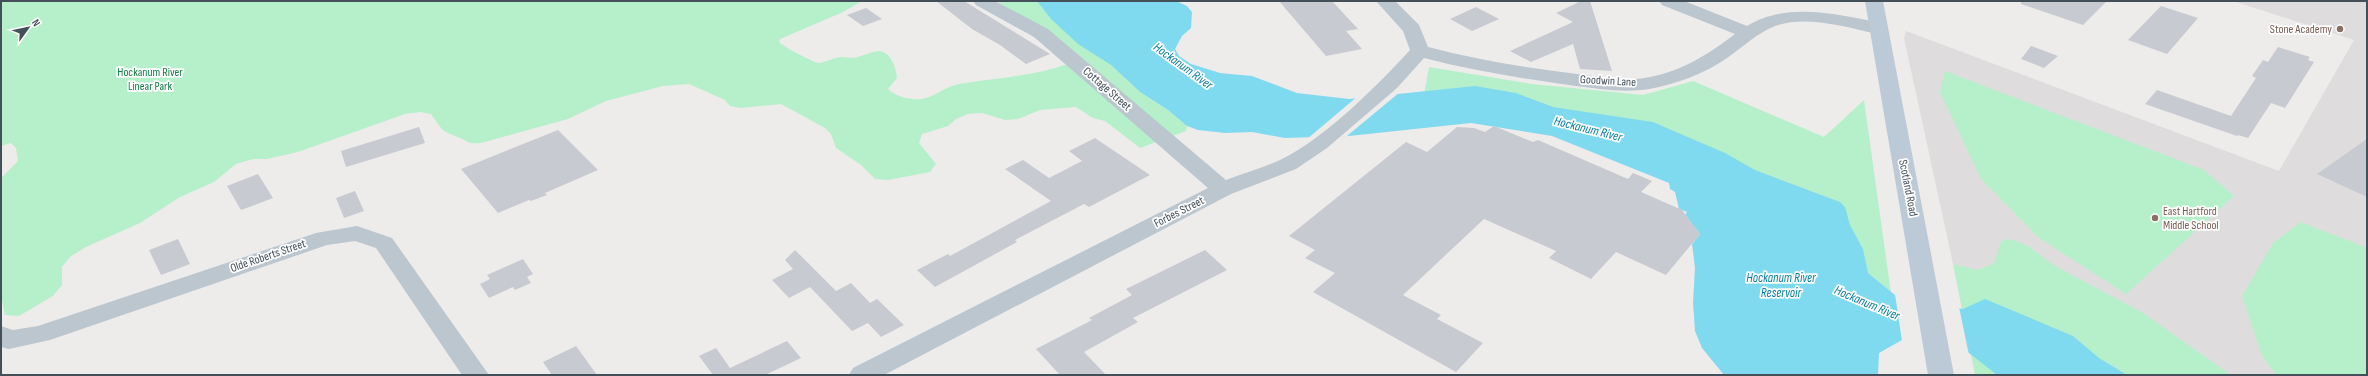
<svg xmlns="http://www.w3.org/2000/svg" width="2368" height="376" viewBox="0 0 2368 376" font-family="'Sofia Sans Condensed',sans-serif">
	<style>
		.education { fill: #dfdcdd }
		.green { fill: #b5f0cb }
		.water { fill: #80daef }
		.pier { fill: #eeebeb }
		.building { fill: #c8cad1 }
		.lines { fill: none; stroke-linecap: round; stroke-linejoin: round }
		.street { fill: #bbc6cf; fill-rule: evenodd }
		.secondary { fill: #bcc9d6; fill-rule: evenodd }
		.education-dot { fill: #8d6e63; stroke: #fff; stroke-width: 1.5 }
		.labels { text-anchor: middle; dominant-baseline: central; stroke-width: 3.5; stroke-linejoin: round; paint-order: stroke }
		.education-label { font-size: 12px; fill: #785e54; stroke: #fff; text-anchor: end }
		.park-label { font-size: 12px; fill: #127d45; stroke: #fff }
		.street-label { font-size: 12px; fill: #434f59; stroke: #fff }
		.water-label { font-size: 13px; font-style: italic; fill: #067f9b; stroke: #fff }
	</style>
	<rect width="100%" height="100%" fill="#eeebeb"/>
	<path class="education" d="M2233 1H2367V375H2194L2053 290 1953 264 1904 38 1906 31 2279 171 2354 40Z"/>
	<g class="green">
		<path d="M1 1H862L841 13 780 39 779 42C782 46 813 62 818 63 826 63 834 57 842 57 846 57 850 58 854 58 862 56 870 52 878 51 891 51 896 68 897 78L888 89C896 97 910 100 922 99 935 97 946 86 959 84 997 78 1035 76 1071 63L1037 27 997 1H1080L1101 58 1111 65 1140 92 1168 110 1187 126 1186 131 1140 148 1105 121 1093 118 1076 107 1040 110 1018 119 1005 120 982 113 968 114 956 119 948 126 922 134 919 143 936 164 930 172 888 180 875 179 861 165 836 148 831 134 825 128 781 104 741 108 730 106 725 100 689 84 663 86 606 101 568 119 481 143C468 144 471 143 460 138 440 130 444 132 431 114L420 112 405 114 298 152 267 159H253L236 164 214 182 180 197 140 223 86 247 70 257 62 267V285L53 296 19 316 5 315 1 296V178L18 161 16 148 11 143 1 146Z"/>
		<path d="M1429 67 1532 84 1643 95 1693 81 1824 137 1864 100 1894 315 1665 153 1421 111Z"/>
		<path d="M1945 71 2204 170 2234 196 2126 294 2038 237 1981 179 1940 92Z"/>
		<path d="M2301 222 2367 248V375H2276L2262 356 2242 296 2273 243Z"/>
		<path d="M2005 239 2013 240 2028 246 2055 266 2143 313 2231 375H1975L1953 264 1978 270 1994 263 2001 242Z"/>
	</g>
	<path class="water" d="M1037 1H1176L1187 6 1192 12 1191 28 1182 36 1175 49 1179 56 1191 64 1220 73 1252 76 1297 93 1349 99 1475 86 1516 93 1553 107 1653 122 1725 153 1755 170 1840 202 1845 207 1850 225 1863 249 1868 273 1901 300 1963 309 1985 299 2073 336 2099 358 2127 375H1997L1969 353 1902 340 1879 353 1878 375H1724L1702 348 1695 331 1693 303 1695 268 1692 244 1700 234 1685 215 1687 212 1679 209 1675 192 1670 189 1669 183 1552 136 1471 123 1349 136 1285 138 1252 132 1225 133 1198 130 1187 126 1168 110 1140 92 1111 65 1078 44 1051 19Z"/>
	<g class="pier">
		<path d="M1400 92 1347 136 1307 139 1358 96Z"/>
		<path d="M1895 294 1902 298 1959 307 1969 355 1902 341Z"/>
	</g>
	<g class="building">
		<path d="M936 1H964L1050 54 1026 64 1000 45 972 29Z"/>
		<path d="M1279 1H1332L1358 29 1346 31 1362 49 1326 56Z"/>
		<path d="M1581 1H1590L1612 71 1580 69 1573 44 1531 62 1510 51 1573 22 1556 13Z"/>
		<path d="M2021 1H2107L2083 25 2021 4Z"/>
		<path d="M2161 6 2198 18 2167 54 2128 40Z"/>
		<path d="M1476 7 1499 19 1472 31 1450 19Z"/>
		<path d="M866 8 882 19 863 26 847 15Z"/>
		<path d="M2031 46 2058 56 2044 68 2021 59Z"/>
		<path d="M2278 47 2310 57 2308 60 2314 62 2285 108 2271 103 2248 138 2238 135 2237 136 2145 104 2157 90 2231 116 2256 78 2252 76 2263 60 2268 62Z"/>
		<path d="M1494 126 1533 142 1538 140 1628 179 1633 173 1652 181 1641 192 1682 210 1700 234 1666 275 1616 252 1591 279 1549 258 1556 251 1484 219 1403 295 1441 315 1437 319 1483 343 1456 372 1313 292 1335 273 1305 258 1315 250 1289 236 1406 142 1427 152 1457 127 1474 128 1485 132Z"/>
		<path d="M419 127 425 143 346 167 341 151Z"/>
		<path d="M558 130 598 170 545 193 547 195 531 201 529 200 498 213 461 169Z"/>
		<path d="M1095 138 1150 175 1089 207 1084 204 1015 240 1017 242 935 287 917 270 948 254 950 256 1051 201 1005 169 1023 160 1049 178 1082 161 1069 151Z"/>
		<path d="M2367 139V197L2317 174Z"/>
		<path d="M258 174 273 198 241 210 227 186Z"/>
		<path d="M355 191 364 211 344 218 336 198Z"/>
		<path d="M178 239 190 264 161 275 149 250Z"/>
		<path d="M795 250 836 291 851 283 870 303 877 299 904 325 881 337 868 323 852 331 810 287 789 298 772 280 793 269 785 260Z"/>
		<path d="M1205 250 1227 270 1133 318 1138 322 1084 352 1106 375H1060L1036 349 1092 320 1089 318 1132 295 1126 289Z"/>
		<path d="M523 259 533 274 527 277 531 283 515 290 513 287 489 298 480 284 490 279 487 275Z"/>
		<path d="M787 341 801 358 765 375H713L699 356 716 348 730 368Z"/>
		<path d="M576 346 597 375H552L543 362Z"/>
	</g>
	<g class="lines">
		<g class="street">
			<path d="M973 1H995L1048 29 1226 180C1244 173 1263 168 1280 160 1324 139 1377 86 1410 50L1403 31 1376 1H1395L1419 25 1428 47C1477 60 1527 68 1577 74 1601 77 1626 82 1650 77 1682 71 1709 54 1735 34L1662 5 1659 1H1684L1747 26C1786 2 1835 14 1877 22L1884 24 1886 28 1884 32 1877 34C1846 27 1806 15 1775 26 1757 33 1743 47 1727 58 1704 74 1676 84 1649 89 1625 93 1600 89 1576 86 1525 79 1474 71 1424 58L1397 88 1327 148 1296 169 1231 194 884 375H849L853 368 1208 188 1034 37 976 5Z"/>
			<path d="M357 226 392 238 489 375H462L376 248 355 241 327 245 50 340 9 349 1 347V326L13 330 38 326 316 233Z"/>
		</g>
		<path class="secondary" d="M1865 1H1883L1954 375H1928Z"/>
	</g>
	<g class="education-dot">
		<circle cx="2340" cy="29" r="4"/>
		<circle cx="2155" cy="218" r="4"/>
	</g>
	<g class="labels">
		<g class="education-label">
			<text x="2332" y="29">Stone Academy</text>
			<text x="2163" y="211" text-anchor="start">East Hartford<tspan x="2163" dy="14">Middle School</tspan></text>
		</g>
		<g class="park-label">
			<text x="150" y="72">Hockanum River<tspan x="150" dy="14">Linear Park</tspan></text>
		</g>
		<g class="street-label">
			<text transform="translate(1608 81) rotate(3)">Goodwin Lane</text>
			<text transform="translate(1107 89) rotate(41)">Cottage Street</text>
			<text transform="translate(1908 188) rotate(79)">Scotland Road</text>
			<text transform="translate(1179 212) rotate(-27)">Forbes Street</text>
			<text transform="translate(268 256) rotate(-19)">Olde Roberts Street</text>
		</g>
		<g class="water-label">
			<text transform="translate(1183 66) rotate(36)">Hockanum River</text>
			<text transform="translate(1588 129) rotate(14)">Hockanum River</text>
			<text x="1781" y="278">Hockanum River<tspan x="1781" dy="15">Reservoir</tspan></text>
			<text transform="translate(1867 303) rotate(23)">Hockanum River</text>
		</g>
	</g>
	<rect width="2368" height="376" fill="none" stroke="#434f59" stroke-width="4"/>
	<g transform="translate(28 28) rotate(57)" stroke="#ffffff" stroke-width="3" paint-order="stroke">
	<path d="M0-3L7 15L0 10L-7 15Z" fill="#434f59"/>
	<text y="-6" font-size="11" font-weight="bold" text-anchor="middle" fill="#434f59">N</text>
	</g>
</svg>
